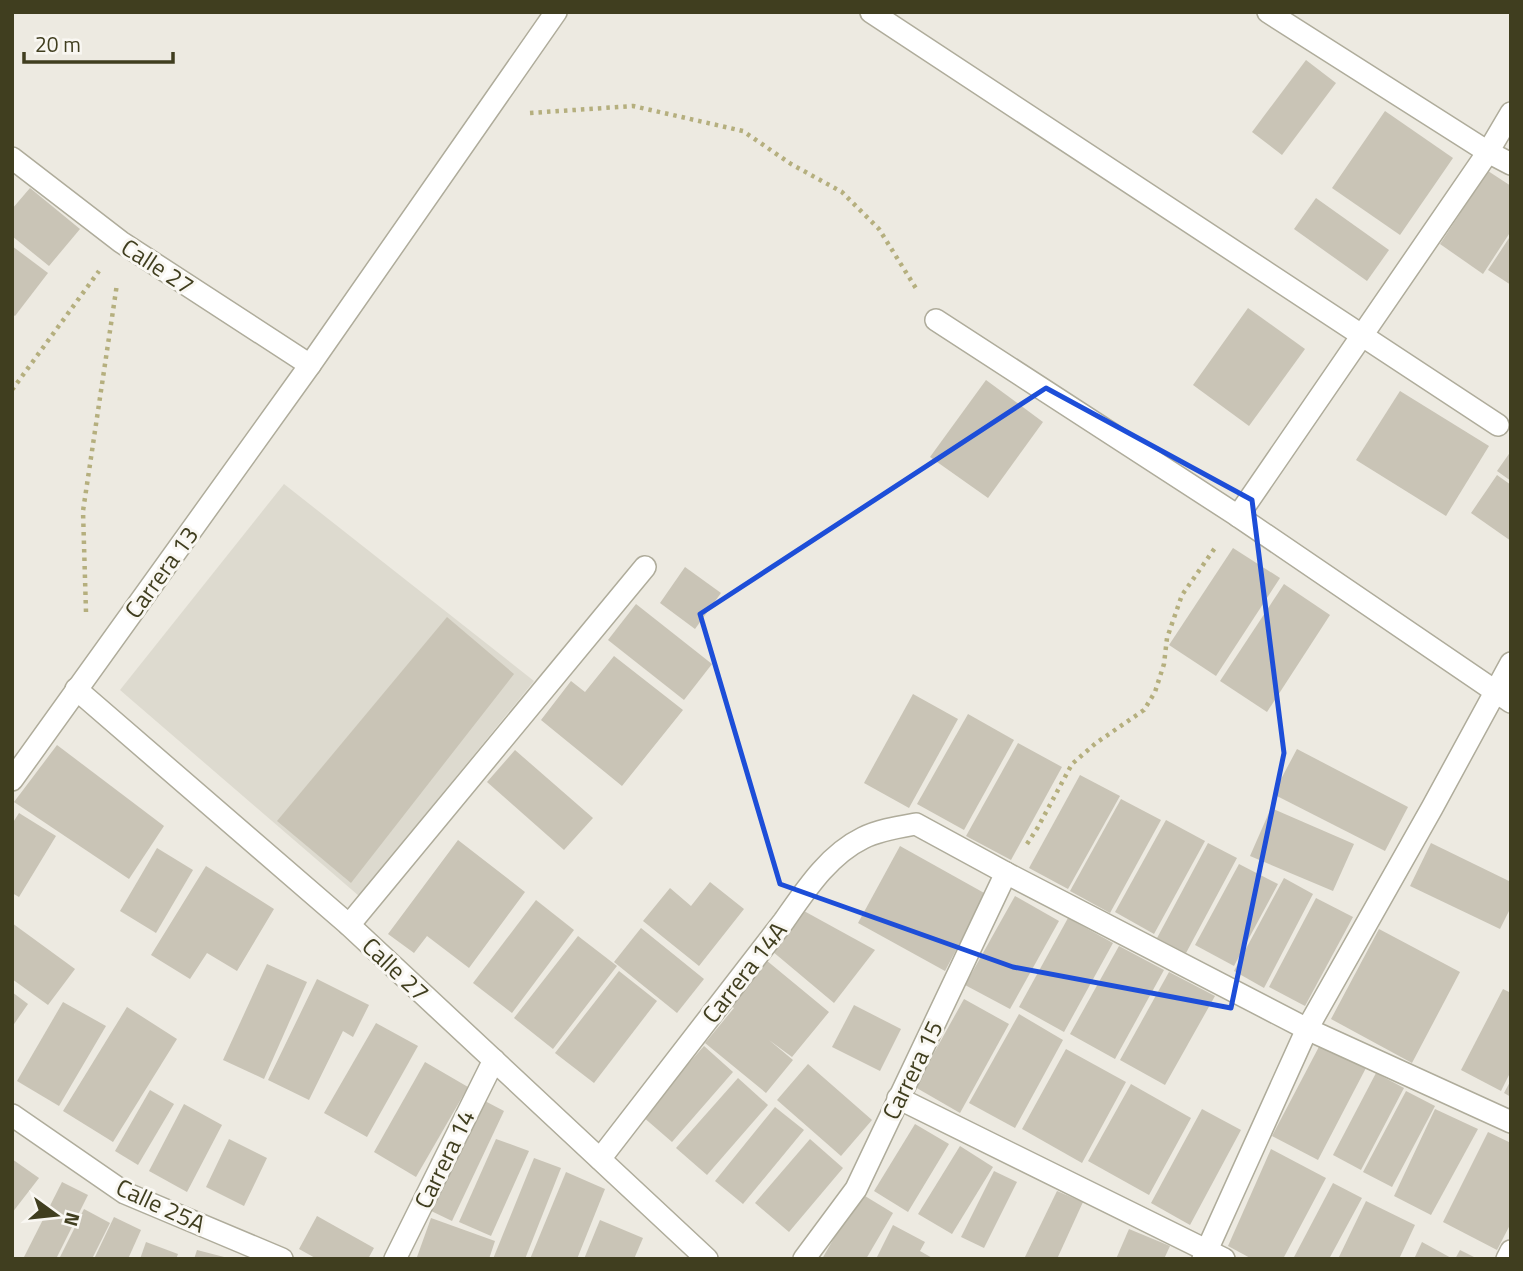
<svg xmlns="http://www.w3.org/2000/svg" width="1523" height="1271" viewBox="0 0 1523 1271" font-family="'Titillium Web',sans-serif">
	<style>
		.built { fill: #dddacf }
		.building { fill: #c9c4b6 }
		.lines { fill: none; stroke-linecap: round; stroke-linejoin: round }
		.minor-casing { stroke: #afac9b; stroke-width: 24 }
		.path { stroke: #b5af7e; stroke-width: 4.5; stroke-dasharray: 3.5 5; stroke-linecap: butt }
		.minor { stroke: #fff; stroke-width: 21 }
		.marked { fill: none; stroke: #1d4ed8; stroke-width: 5; stroke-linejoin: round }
		.labels { text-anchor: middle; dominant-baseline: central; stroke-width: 6; stroke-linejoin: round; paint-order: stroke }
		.street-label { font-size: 24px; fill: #403e1f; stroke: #f9f7f2 }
	</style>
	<rect width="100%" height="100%" fill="#edeae1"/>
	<path class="built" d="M284 484 534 681 359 896 120 690Z"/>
	<g class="building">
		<path d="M1306 60 1336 83 1282 155 1252 132Z"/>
		<path d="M1385 111 1453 158 1400 235 1332 188Z"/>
		<path d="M1488 171 1511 186V231L1483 274 1440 244Z"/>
		<path d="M30 188 80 229 49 266 12 236V209Z"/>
		<path d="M1316 198 1389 250 1367 281 1294 229Z"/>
		<path d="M1511 235V285L1488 270Z"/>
		<path d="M12 246 48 273 15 316 12 314Z"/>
		<path d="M1248 308 1305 349 1249 426 1193 385Z"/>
		<path d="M986 380 1043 422 988 498 930 457Z"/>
		<path d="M1400 391 1489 446 1446 516 1356 460Z"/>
		<path d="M1511 451V481L1497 471Z"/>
		<path d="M1497 475 1511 485V541L1471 513Z"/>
		<path d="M1233 548 1280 578 1216 676 1169 645Z"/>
		<path d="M685 567 721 593 695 629 660 603Z"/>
		<path d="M1284 584 1330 615 1267 712 1220 681Z"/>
		<path d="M636 604 712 664 684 700 608 640Z"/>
		<path d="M447 617 514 674 351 883 277 821Z"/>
		<path d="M614 656 683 710 622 786 541 720 571 681 585 692Z"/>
		<path d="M913 694 958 719 909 808 864 783Z"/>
		<path d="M968 714 1014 740 964 830 917 804Z"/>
		<path d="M1018 743 1062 767 1011 860 966 836Z"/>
		<path d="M57 745 164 826 129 879 14 802Z"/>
		<path d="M1297 749 1408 807 1385 851 1273 794Z"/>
		<path d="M515 750 593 818 564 850 487 782Z"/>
		<path d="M1080 775 1120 796 1068 889 1029 868Z"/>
		<path d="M1121 799 1161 820 1110 913 1070 891Z"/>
		<path d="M1271 808 1354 844 1333 891 1250 856Z"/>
		<path d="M19 813 56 836 19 897 12 893V824Z"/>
		<path d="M1166 820 1205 841 1154 934 1115 912Z"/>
		<path d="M458 840 525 892 469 968 427 936 414 953 388 934Z"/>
		<path d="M1208 843 1237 858 1186 953 1157 938Z"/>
		<path d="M1431 843 1511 882V907L1500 929 1410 886Z"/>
		<path d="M900 846 986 894 945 971 858 923Z"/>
		<path d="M157 848 193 870 156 933 120 911Z"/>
		<path d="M1239 864 1278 884 1234 966 1195 945Z"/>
		<path d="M206 866 274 909 237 971 207 953 190 979 151 955Z"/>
		<path d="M1284 878 1313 894 1264 988 1234 971Z"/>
		<path d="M710 882 744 909 699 966 643 921 670 888 691 906Z"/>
		<path d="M1015 896 1059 921 1010 1009 965 985Z"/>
		<path d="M1316 898 1353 917 1305 1006 1269 987Z"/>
		<path d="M536 900 574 930 512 1013 473 983Z"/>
		<path d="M804 911 875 950 834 1003 772 951Z"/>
		<path d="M1068 918 1113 943 1064 1032 1019 1007Z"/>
		<path d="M12 923 75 969 48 1005 12 979Z"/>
		<path d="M641 928 704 979 677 1013 614 962Z"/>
		<path d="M1379 929 1460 972 1412 1063 1331 1019Z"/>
		<path d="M578 936 617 966 553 1049 514 1018Z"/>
		<path d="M1119 946 1164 970 1115 1059 1070 1034Z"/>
		<path d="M766 960 829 1012 792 1057 769 1040 793 1060 766 1093 705 1043 734 1008 729 1005Z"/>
		<path d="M267 964 307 982 264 1079 223 1060Z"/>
		<path d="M619 971 657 1001 594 1083 555 1053Z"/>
		<path d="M1169 972 1215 996 1165 1085 1120 1060Z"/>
		<path d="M317 979 369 1005 353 1037 343 1031 309 1100 268 1080Z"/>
		<path d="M1503 989 1511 993V1071L1501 1091 1461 1070Z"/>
		<path d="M12 992 28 1004 12 1027Z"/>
		<path d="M964 999 1009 1024 960 1113 915 1087Z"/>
		<path d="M63 1002 106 1026 59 1106 17 1081Z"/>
		<path d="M854 1005 901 1029 880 1071 832 1047Z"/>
		<path d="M127 1007 177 1039 113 1142 63 1111Z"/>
		<path d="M1019 1014 1063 1040 1015 1128 969 1103Z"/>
		<path d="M376 1023 418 1046 367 1137 324 1113Z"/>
		<path d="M1322 1041 1367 1066 1318 1160 1272 1136Z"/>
		<path d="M704 1046 733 1072 672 1142 642 1116Z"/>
		<path d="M1066 1049 1126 1082 1082 1163 1022 1129Z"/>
		<path d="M425 1062 468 1087 416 1177 374 1152Z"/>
		<path d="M808 1064 872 1120 841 1156 777 1100Z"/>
		<path d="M1376 1073 1404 1088 1361 1170 1333 1155Z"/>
		<path d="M738 1078 768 1105 707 1175 676 1148Z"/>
		<path d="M1511 1080V1097L1504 1093Z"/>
		<path d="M1131 1084 1191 1118 1149 1195 1088 1161Z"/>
		<path d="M150 1090 174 1104 138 1165 115 1151Z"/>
		<path d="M1406 1091 1435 1106 1392 1187 1363 1172Z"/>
		<path d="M483 1100 504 1111 452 1221 427 1209Z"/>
		<path d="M184 1104 222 1125 187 1192 149 1171Z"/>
		<path d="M775 1107 804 1130 743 1204 715 1181Z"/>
		<path d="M1202 1109 1241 1130 1190 1225 1151 1203Z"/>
		<path d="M1435 1109 1478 1129 1431 1215 1394 1196Z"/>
		<path d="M915 1124 949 1144 908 1212 874 1191Z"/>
		<path d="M1488 1132 1511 1143V1223L1497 1250 1443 1222Z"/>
		<path d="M229 1139 267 1158 244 1206 206 1187Z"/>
		<path d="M496 1139 529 1151 491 1236 459 1222Z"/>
		<path d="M810 1139 843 1168 789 1232 755 1203Z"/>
		<path d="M960 1146 993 1167 952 1234 918 1214Z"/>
		<path d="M1271 1149 1326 1178 1283 1259H1252L1228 1246Z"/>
		<path d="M534 1158 561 1168 525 1259H493Z"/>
		<path d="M12 1159 39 1178 12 1213Z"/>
		<path d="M994 1171 1017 1182 984 1248 961 1237Z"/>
		<path d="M566 1172 605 1189 577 1259H530Z"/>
		<path d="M62 1182 88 1195 56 1259H23Z"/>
		<path d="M1333 1183 1362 1198 1329 1259H1293Z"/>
		<path d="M1057 1191 1083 1202 1057 1259H1024Z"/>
		<path d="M860 1193 893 1213 866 1259H822Z"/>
		<path d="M1366 1201 1415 1225 1399 1259H1338Z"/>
		<path d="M84 1209 110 1223 92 1259H59Z"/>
		<path d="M317 1216 374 1248 368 1259H317L299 1249Z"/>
		<path d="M114 1217 141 1230 128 1259H94Z"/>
		<path d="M431 1218 495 1241 489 1259H423L417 1257Z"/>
		<path d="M600 1220 643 1238 634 1259H584Z"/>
		<path d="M893 1225 925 1242 920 1251 934 1259H876Z"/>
		<path d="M1129 1229 1170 1246 1164 1259H1116Z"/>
		<path d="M146 1242 178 1254 176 1259H140Z"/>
		<path d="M1422 1242 1453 1259H1414Z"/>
		<path d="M197 1250 228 1258 227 1259H194Z"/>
		<path d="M1460 1250 1478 1259H1455Z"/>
	</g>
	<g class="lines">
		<g class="minor-casing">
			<g id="minor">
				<path d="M871 12 1498 425"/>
				<path d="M1268 12 1488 152 1511 164"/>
				<path d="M12 158 121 242 310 365"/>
				<path d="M936 320 1238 516 1511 702"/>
				<path d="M1238 516 1488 152 1511 113"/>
				<path d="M76 689 349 925 707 1259"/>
				<path d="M12 780 310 365 556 12"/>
				<path d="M349 925 645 567"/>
				<path d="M898 1098 1224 1259"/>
				<path d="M12 1115 125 1193 282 1259"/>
				<path d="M600 1159 784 921C805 891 828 855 863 838 879 830 899 827 916 824L1006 873 1307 1029 1511 1122"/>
				<path d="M395 1259 494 1060"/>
				<path d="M804 1259 856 1189 1006 873"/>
				<path d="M1203 1259 1307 1029 1432 808 1511 663"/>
				<path d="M1507 1259 1511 1251"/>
			</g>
		</g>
		<g class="path">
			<path d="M530 113 633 106 743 131 791 164 842 192 879 229 917 290"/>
			<path d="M12 390 99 271"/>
			<path d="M86 612 83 511 117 284"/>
			<path d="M1027 844 1038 827 1072 764 1096 743 1144 710 1155 692 1164 664 1167 638 1182 595 1217 545"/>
		</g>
		<use href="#minor" class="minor"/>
	</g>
	<path class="marked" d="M1046 388 1252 500 1284 753 1231 1008 1013 967 780 884 700 614Z"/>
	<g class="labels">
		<g class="street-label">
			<text transform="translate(158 266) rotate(33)">Calle 27</text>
			<text transform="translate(161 572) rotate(-54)">Carrera 13</text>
			<text transform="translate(396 969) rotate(43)">Calle 27</text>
			<text transform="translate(744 972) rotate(-52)">Carrera 14A</text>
			<text transform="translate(912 1070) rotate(-64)">Carrera 15</text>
			<text transform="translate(444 1159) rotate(-64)">Carrera 14</text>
			<text transform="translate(161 1205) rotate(25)">Calle 25A</text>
		</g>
	</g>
	<rect width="1523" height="1271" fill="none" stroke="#403e1f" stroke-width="28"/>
	<g transform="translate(56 1215) rotate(105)" stroke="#f9f7f2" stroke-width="5" paint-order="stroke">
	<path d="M0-5L12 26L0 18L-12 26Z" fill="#403e1f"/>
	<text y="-10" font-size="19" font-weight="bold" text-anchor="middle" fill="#403e1f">N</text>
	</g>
	<path d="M24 52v10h149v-10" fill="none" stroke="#403e1f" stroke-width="3.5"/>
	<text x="35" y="52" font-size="21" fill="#403e1f" stroke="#f9f7f2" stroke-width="5" paint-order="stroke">20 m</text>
</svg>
